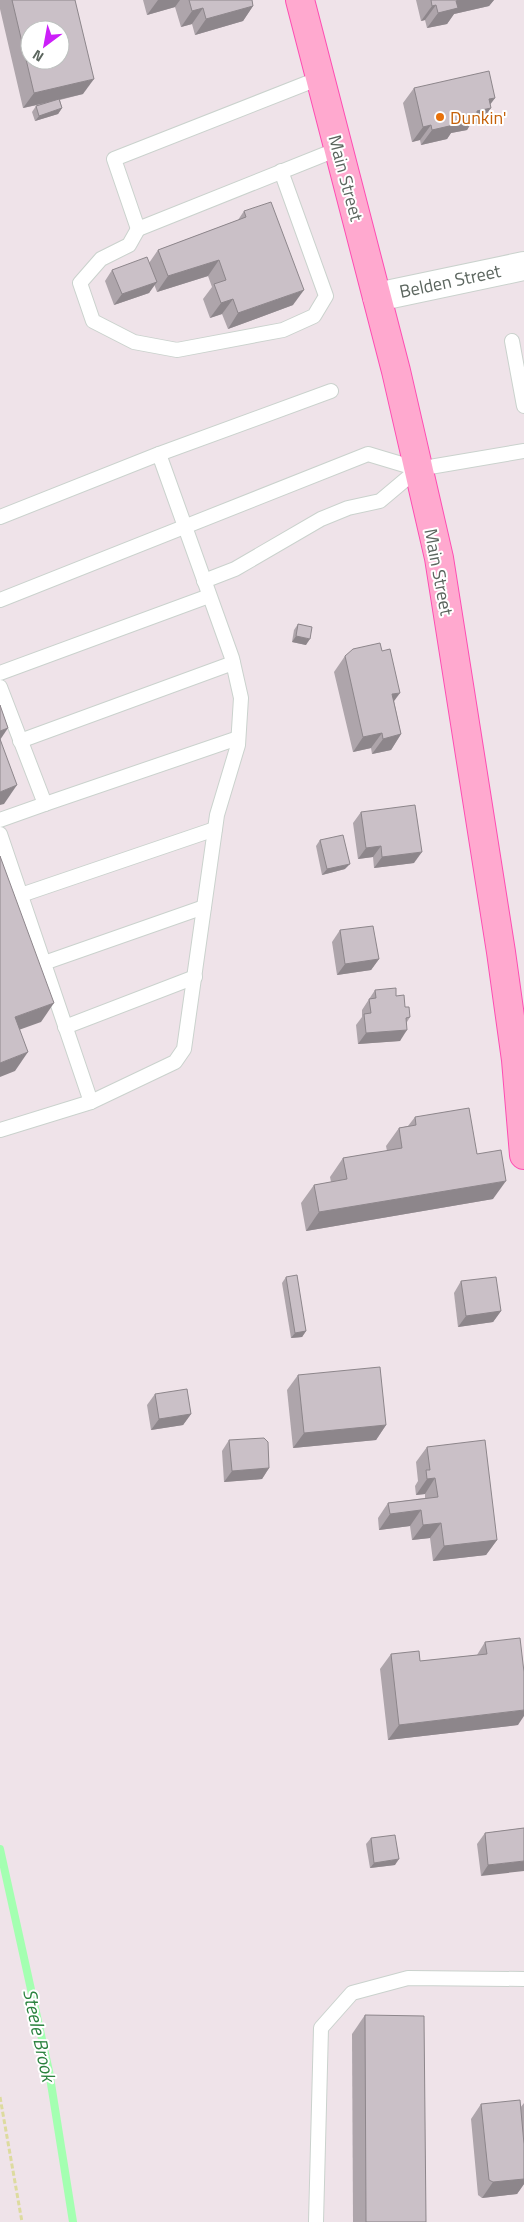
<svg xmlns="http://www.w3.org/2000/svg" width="524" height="2222" viewBox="0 0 524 2222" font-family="'Titillium Web',sans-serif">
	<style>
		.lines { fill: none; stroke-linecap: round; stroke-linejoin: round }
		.stream { stroke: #a4ffb1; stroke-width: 8 }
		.service-casing { stroke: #cad2cd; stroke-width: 16 }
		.minor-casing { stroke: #cad2cd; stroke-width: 30 }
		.primary-casing { stroke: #fe4db2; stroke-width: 30 }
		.path { stroke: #dddb9f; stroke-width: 3; stroke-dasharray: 5 2.5; stroke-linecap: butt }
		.service { stroke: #fff; stroke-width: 14 }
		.minor { stroke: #fff; stroke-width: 28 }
		.primary { stroke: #ffa9cf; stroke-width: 28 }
		.wall { fill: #aea5ab }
		.shaded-wall { fill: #8d868b }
		.building { fill: #cac0c7; stroke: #8d868b; fill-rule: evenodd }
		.food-dot { fill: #e8710a; stroke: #fff; stroke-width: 2 }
		.labels { text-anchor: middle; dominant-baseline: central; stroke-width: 4; stroke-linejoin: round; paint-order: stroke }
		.food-label { font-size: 18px; fill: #c56008; stroke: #fff; text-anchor: start }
		.street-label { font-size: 18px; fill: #5b655e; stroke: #fff }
		.water-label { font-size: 19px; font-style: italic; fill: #2a823e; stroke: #fff }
	</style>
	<rect width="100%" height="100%" fill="#efe3e9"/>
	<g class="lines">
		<path class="stream" d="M0 1849 49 2071 73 2222"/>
		<g class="service-casing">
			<g id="service">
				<path d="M320 78 114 159 138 229 338 149"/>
				<path d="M138 229 129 245 101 259 80 283 93 321 134 342 177 350 283 330 314 316 326 296 281 171"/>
				<path d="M512 341 524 406"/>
				<path d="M159 454 331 391"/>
				<path d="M0 517 159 454 232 658 241 698 238 745 217 815 184 1049 175 1062 91 1102 0 1130"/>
				<path d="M204 581 235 569 321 519 348 508 380 501 418 469"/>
				<path d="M0 600 368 454 418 469 524 451"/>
				<path d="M0 673 209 596"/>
				<path d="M0 687 45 804 0 820"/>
				<path d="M20 741 233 663"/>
				<path d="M45 804 238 738"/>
				<path d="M0 834 91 1102"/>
				<path d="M21 895 215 829"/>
				<path d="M44 963 204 907"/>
				<path d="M65 1027 195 977"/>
				<path d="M316 2222 321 2028 352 1993 408 1978 524 1979"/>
			</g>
		</g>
		<g class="minor-casing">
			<path id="minor" d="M377 297 524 266"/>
		</g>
		<g class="primary-casing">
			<path id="primary" d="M300 0 396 371 439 558 501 952 516 1060 524 1155"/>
		</g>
		<path class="path" d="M0 2097 22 2222"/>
		<use href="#service" class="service"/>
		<use href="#minor" class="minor"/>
		<use href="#primary" class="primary"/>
	</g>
	<g class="wall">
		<path d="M0 0H75L83 94 60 100 62 108 58 114 35 121 32 112 36 106 42 104 23 108 0 9Z"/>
		<path d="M143 0H252L253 6 243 21 195 35 192 24 181 27 175 7 147 15Z"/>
		<path d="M416 0H494L489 6 454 14 447 24 427 28 425 20 421 21Z"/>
		<path d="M414 88 495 98 490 105 480 123 470 125 467 130 451 133 447 139 421 145 420 140 412 142 403 103Z"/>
		<path d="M244 211 293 305 228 329 222 314 210 318 203 299 212 287 208 276 157 292 154 284 149 293 114 305 105 281 112 270 149 263 158 250 238 220Z"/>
		<path d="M298 624 306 645 292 642 294 630Z"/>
		<path d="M345 656 394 701 401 734 391 750 372 754 371 748 353 752 334 672Z"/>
		<path d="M361 812 414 863 374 868 373 857 358 859 353 823Z"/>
		<path d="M320 840 345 869 322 875 316 846Z"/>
		<path d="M340 930 379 959 371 970 337 975 332 942Z"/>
		<path d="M375 990 396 996 405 1007 410 1017 407 1022 400 1041 358 1044 356 1025 362 1017V1010Z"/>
		<path d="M415 1117 477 1154 493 1199 306 1231 301 1203 314 1185 331 1182 330 1177 343 1158 387 1151 386 1146 399 1128 408 1126Z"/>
		<path d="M286 1277 306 1331 302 1337 291 1338 282 1283Z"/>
		<path d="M461 1281 501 1311 493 1322 458 1327 454 1293Z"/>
		<path d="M298 1375 386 1425 376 1440 293 1448 287 1390Z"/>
		<path d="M155 1394 191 1414 183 1425 151 1430 147 1405Z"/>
		<path d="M229 1440 269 1468 262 1479 224 1482 222 1451Z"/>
		<path d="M427 1447 497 1540 486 1555 433 1561 430 1538 412 1540 410 1526 379 1530 378 1518 388 1503 425 1498V1494L416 1495 415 1486 418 1481 416 1462Z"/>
		<path d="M485 1642 518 1725 388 1740 380 1669 391 1654 420 1661 477 1655Z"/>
		<path d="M524 1828 481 1876 477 1844 485 1833Z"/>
		<path d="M371 1838 395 1865 370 1868 366 1844Z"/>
		<path d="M365 2015 426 2222H353L352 2034Z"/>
		<path d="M524 2103V2184L517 2194 482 2198 478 2195 471 2119 481 2104 520 2108Z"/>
	</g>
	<g class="shaded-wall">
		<path d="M158 0H180L175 7 147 15Z"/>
		<path d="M459 0H494L489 6 454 14 447 24 427 28 438 13 456 1Z"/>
		<path d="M436 5 425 20 421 21 432 6Z"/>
		<path d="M253 6 243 21 195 35 206 19Z"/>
		<path d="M203 8 192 24 181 27 192 11Z"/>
		<path d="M94 79 83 94 23 108 34 93Z"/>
		<path d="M495 98 487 108H491L480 123 470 125 467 130 451 133 447 139 421 145 432 130 457 119 489 99Z"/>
		<path d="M62 108 58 114 35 121 39 116Z"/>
		<path d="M431 125 420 140 412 142 423 127Z"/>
		<path d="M219 260 208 276 157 292 168 276Z"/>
		<path d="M157 282 149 293 114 305 122 294Z"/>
		<path d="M304 290 293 305 228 329 238 313Z"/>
		<path d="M233 299 222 314 210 318 221 303Z"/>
		<path d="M296 636 310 639 306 645 292 642Z"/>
		<path d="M400 693 389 708 392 694Z"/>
		<path d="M8 728 0 740V731Z"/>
		<path d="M382 733 371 748 353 752 363 737Z"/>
		<path d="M401 734 391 750 372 754 383 739Z"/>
		<path d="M17 785 4 804 0 805V792Z"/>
		<path d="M381 846 373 857 358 859 366 848Z"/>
		<path d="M422 852 414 863 374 868 382 857Z"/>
		<path d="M350 864 345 869 322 875 327 869Z"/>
		<path d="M379 959 371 970 337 975 345 964Z"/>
		<path d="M54 1003 41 1022 2 1036 15 1017Z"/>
		<path d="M407 1030 400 1041 358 1044 366 1033Z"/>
		<path d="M28 1052 15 1071 0 1077V1063Z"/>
		<path d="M506 1181 493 1199 306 1231 319 1212Z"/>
		<path d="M501 1311 493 1322 458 1327 466 1316Z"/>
		<path d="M306 1331 302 1337 291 1338 295 1333Z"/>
		<path d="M191 1414 183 1425 151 1430 159 1419Z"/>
		<path d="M386 1425 376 1440 293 1448 304 1433Z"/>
		<path d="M269 1468 262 1479 224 1482 232 1471Z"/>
		<path d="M435 1478 425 1494 416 1495 427 1479Z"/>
		<path d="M421 1510 410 1526 379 1530 390 1514Z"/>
		<path d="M441 1523 430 1538 412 1540 423 1525Z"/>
		<path d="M497 1540 486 1555 433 1561 444 1546Z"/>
		<path d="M524 1710V1716L518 1725 388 1740 399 1725Z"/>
		<path d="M399 1859 395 1865 370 1868 374 1863Z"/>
		<path d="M524 1861V1871L481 1876 488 1865Z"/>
		<path d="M524 2179V2184L517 2194 482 2198 493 2182Z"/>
	</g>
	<g class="building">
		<path d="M12 0H75L94 79 34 93ZM30 30H60V60H30Z"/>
		<path d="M189 0H252L253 6 206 19 203 8 192 11Z"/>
		<path d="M431 0H459L456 1 458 8 438 13 436 5 432 6Z"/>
		<path d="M489 71 495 98 489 99 491 108 477 111V115L457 119 458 124 432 130 431 125 423 127 414 88Z"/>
		<path d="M59 99 62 108 39 116 36 106Z"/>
		<path d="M271 202 304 290 238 313 233 299 221 303 214 284 226 280 219 260 168 276 158 250 246 217 244 211Z"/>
		<path d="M147 257 157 282 122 294 112 270Z"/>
		<path d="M298 624 312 627 310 639 296 636Z"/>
		<path d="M380 643 382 651 390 649 400 693 392 694 401 734 383 739 382 733 363 737 345 656 353 649Z"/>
		<path d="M0 705 8 728 0 731Z"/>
		<path d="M0 739 17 785 0 792Z"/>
		<path d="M415 805 422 852 382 857 381 846 366 848 361 812Z"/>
		<path d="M343 835 350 864 327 869 320 840Z"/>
		<path d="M0 856 54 1003 15 1017 28 1052 0 1063Z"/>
		<path d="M373 926 379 959 345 964 340 930Z"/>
		<path d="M396 988V996L404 995 405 1007H409L410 1017 406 1018 407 1030 366 1033 364 1014 371 1013 369 999 376 998 375 990Z"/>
		<path d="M469 1108 477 1154 501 1150 506 1181 319 1212 314 1185 347 1179 343 1158 402 1148 399 1128 416 1125 415 1117Z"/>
		<path d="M297 1275 306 1331 295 1333 286 1277Z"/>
		<path d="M496 1277 501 1311 466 1316 461 1281Z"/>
		<path d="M380 1367 386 1425 304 1433 298 1375Z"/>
		<path d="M187 1389 191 1414 159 1419 155 1394Z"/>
		<path d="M264 1438 268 1442 269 1468 232 1471 229 1440Z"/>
		<path d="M485 1440 497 1540 444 1546 441 1523 423 1525 421 1510 390 1514 388 1503 438 1497 435 1478 427 1479 426 1470H430L427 1447Z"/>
		<path d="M520 1638 524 1672V1710L399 1725 391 1654 419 1651 420 1661 487 1654 485 1642Z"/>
		<path d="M524 1828V1861L488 1865 485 1833Z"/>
		<path d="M395 1835 399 1859 374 1863 371 1838Z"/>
		<path d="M365 2015 424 2016 426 2222H366Z"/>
		<path d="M520 2100 524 2144V2179L493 2182 489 2180 481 2104Z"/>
	</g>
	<circle class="food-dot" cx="440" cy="117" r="5"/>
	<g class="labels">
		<g class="food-label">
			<text x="450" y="117">Dunkin'</text>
		</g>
		<g class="street-label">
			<text transform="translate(346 178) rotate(75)">Main Street</text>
			<text transform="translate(450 281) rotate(-12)">Belden Street</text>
			<text transform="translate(439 572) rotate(79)">Main Street</text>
		</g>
		<g class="water-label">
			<text transform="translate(40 2035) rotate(78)">Steele Brook</text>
		</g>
	</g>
	<g transform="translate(45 45) rotate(212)"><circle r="24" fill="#ffffff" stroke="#bdc1bf"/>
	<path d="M0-4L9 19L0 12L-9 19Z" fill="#cc1ff9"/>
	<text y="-8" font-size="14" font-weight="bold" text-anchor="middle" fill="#5b655e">N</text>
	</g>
</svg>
